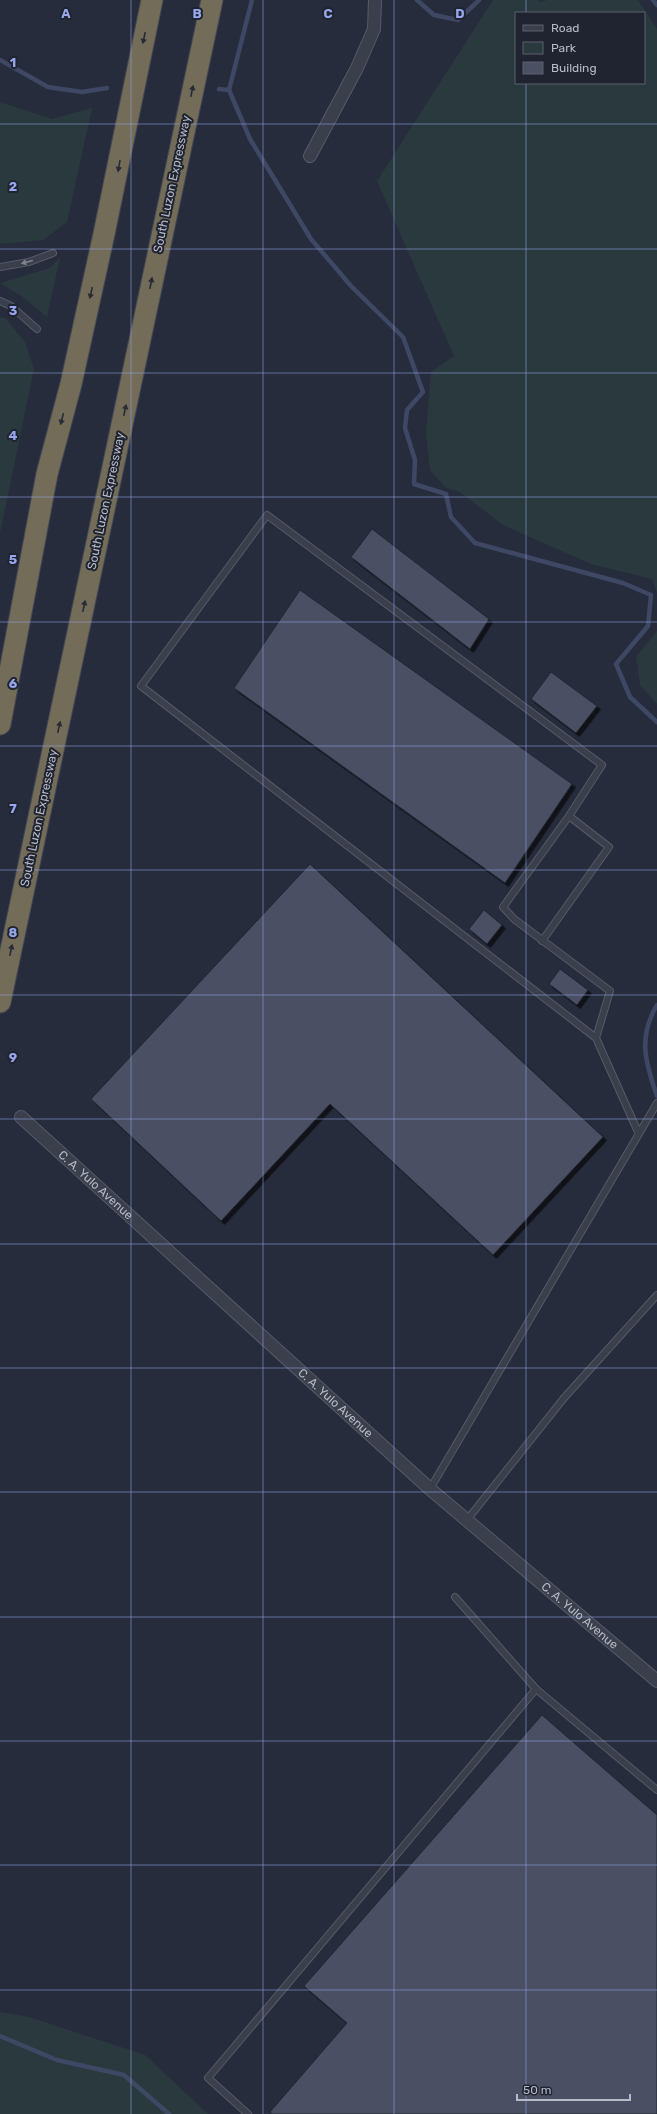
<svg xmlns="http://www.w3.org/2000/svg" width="657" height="2114" viewBox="0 0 657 2114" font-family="Rubik,sans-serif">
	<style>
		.green { fill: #2a393e; fill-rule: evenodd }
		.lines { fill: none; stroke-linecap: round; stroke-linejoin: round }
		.stream { stroke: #3e4763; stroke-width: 4.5 }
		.building { fill: #4b5063; stroke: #222633; filter: url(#shadow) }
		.service-casing { stroke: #565a67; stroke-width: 8 }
		.minor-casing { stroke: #565a67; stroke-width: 14 }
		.motorway-casing { stroke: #434754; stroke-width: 23 }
		.service { stroke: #3b3f4c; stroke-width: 6 }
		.minor { stroke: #3b3f4c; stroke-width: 12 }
		.motorway { stroke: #726c58; stroke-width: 21 }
		.oneway { fill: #282b35 }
		.oneway2 { fill: #7f8390 }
		.grid { fill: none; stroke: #96a7ed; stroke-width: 1; stroke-opacity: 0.55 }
		.labels { text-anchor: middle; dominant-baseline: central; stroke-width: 4; stroke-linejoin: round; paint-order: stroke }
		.street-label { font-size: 12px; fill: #b7bac7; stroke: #202431 }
		.grid-label { font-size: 13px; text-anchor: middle; font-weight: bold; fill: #96a7ed; stroke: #202431; stroke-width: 4; stroke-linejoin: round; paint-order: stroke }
	</style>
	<defs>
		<filter id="shadow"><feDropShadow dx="3.5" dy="3.5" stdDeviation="0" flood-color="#0009"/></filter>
	</defs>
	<rect width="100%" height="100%" fill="#272c3c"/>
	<g class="green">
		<path d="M493 0H537L541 2 547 0H638L657 29V593L652 579 591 564 539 541 503 525 460 492 445 487 430 470 426 433 431 372 454 356 377 181ZM516 13H644V83H516Z"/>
		<path d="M0 102 52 119 92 108 67 222 43 240 0 244Z"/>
		<path d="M60 257 47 317 23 297 0 283 50 268Z"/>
		<path d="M0 317 5 318 25 342 34 369 0 533Z"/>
		<path d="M657 631V704L640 685 636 657Z"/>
		<path d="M0 2012 29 2017 145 2055 208 2114H0Z"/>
	</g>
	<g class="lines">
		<g class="stream">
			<path d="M417 0 434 15 458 20 479 0"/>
			<path d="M653 0 657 5"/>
			<path d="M0 60 48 87 82 92 107 88"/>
			<path d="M219 89 229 90 252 0"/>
			<path d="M229 90 250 139 311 239 351 286 403 337 423 392 407 410 405 428 415 460 414 484 446 494 451 517 475 543 623 583 651 595 648 626 616 664 630 697 657 722"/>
			<path d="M657 1005C638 1037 645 1062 657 1096"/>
			<path d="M0 2036 57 2060 124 2075 169 2114"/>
		</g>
	</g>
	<g class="building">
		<path d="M372 529 489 619 470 649 351 557Z"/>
		<path d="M300 590 572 784 505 883 234 688Z"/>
		<path d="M551 672 597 706 576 733 531 699Z"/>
		<path d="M310 864 603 1137 493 1255 330 1104 221 1221 91 1099Z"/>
		<path d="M484 910 502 925 487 944 469 929Z"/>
		<path d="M560 969 588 990 577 1005 549 984Z"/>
		<path d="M542 1715 657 1815V2114H272L270 2112 347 2023 304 1986Z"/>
	</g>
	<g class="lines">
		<g class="service-casing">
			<g id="service">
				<path d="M0 267 29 262 53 253"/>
				<path d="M0 301 11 306 37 329"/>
				<path d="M542 941 609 847 569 816"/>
				<path d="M596 1038 141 686 267 515 602 765 569 816 503 907 514 919 610 991 596 1038 638 1132"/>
				<path d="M430 1489 657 1103"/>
				<path d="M467 1520 564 1398 657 1295"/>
				<path d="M455 1597 536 1689 657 1790"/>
				<path d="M248 2114 208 2078 536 1689"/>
			</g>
		</g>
		<g class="minor-casing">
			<g id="minor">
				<path d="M310 156 357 68 374 29 375 0"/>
				<path id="s1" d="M21 1117 430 1489 657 1681"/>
			</g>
		</g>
		<g class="motorway-casing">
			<g id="motorway">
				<path d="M0 724 47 474 71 384 104 234 152 0"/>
				<path d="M0 1002C71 668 139 333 212 0"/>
			</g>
		</g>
		<use href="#service" class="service"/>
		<use href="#minor" class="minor"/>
		<use href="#motorway" class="motorway"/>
	</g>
	<defs><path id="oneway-solid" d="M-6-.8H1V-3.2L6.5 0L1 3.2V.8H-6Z"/></defs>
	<g class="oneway">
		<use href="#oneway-solid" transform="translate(144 38) rotate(102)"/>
		<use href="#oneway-solid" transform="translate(192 91) rotate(-78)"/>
		<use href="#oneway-solid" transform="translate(119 166) rotate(100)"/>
		<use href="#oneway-solid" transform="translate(151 283) rotate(-79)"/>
		<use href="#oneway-solid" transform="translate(91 293) rotate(103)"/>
		<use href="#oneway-solid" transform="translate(125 410) rotate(-78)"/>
		<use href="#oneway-solid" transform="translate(62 419) rotate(104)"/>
		<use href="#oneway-solid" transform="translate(84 606) rotate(-78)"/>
		<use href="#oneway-solid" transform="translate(59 727) rotate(-78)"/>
		<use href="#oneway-solid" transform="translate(11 950) rotate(-78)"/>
	</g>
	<use class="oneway2" href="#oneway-solid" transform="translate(27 262) rotate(165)"/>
	<path class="grid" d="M131 0V2114M263 0V2114M394 0V2114M526 0V13M526 83V2114M0 124H657M0 249H657M0 373H657M0 497H657M0 622H657M0 746H657M0 870H657M0 995H657M0 1119H657M0 1244H657M0 1368H657M0 1492H657M0 1617H657M0 1741H657M0 1865H657M0 1990H657"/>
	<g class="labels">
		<g class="street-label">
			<text transform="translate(172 184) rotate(-78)">South Luzon Expressway</text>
			<text transform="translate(106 501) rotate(-78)">South Luzon Expressway</text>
			<text transform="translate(39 818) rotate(-78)">South Luzon Expressway</text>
			<text stroke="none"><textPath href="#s1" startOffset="101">C. A. Yulo Avenue</textPath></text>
			<text stroke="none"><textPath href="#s1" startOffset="425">C. A. Yulo Avenue</textPath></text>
			<text stroke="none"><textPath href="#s1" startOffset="749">C. A. Yulo Avenue</textPath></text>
		</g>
	</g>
	<g class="grid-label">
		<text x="66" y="18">A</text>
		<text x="197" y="18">B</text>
		<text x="328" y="18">C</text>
		<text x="460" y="18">D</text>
		<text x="13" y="67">1</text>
		<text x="13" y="191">2</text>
		<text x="13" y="315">3</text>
		<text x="13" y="440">4</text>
		<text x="13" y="564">5</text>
		<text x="13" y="688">6</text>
		<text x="13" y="813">7</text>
		<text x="13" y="937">8</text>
		<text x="13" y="1062">9</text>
	</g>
	<rect x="515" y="12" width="130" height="72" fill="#202431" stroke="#5c606d"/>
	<rect x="523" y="25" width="20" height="6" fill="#3b3f4c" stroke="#5c606d"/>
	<text x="551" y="32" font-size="12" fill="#b7bac7">Road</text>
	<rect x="523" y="42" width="20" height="12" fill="#2a393e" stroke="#5c606d"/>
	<text x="551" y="52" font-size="12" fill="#b7bac7">Park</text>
	<rect x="523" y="62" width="20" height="12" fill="#4b5063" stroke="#5c606d"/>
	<text x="551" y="72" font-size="12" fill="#b7bac7">Building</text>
	<path d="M517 2094v6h113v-6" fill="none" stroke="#b7bac7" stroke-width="2"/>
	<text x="523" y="2094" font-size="12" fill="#b7bac7" stroke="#202431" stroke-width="3" paint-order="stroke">50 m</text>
</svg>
